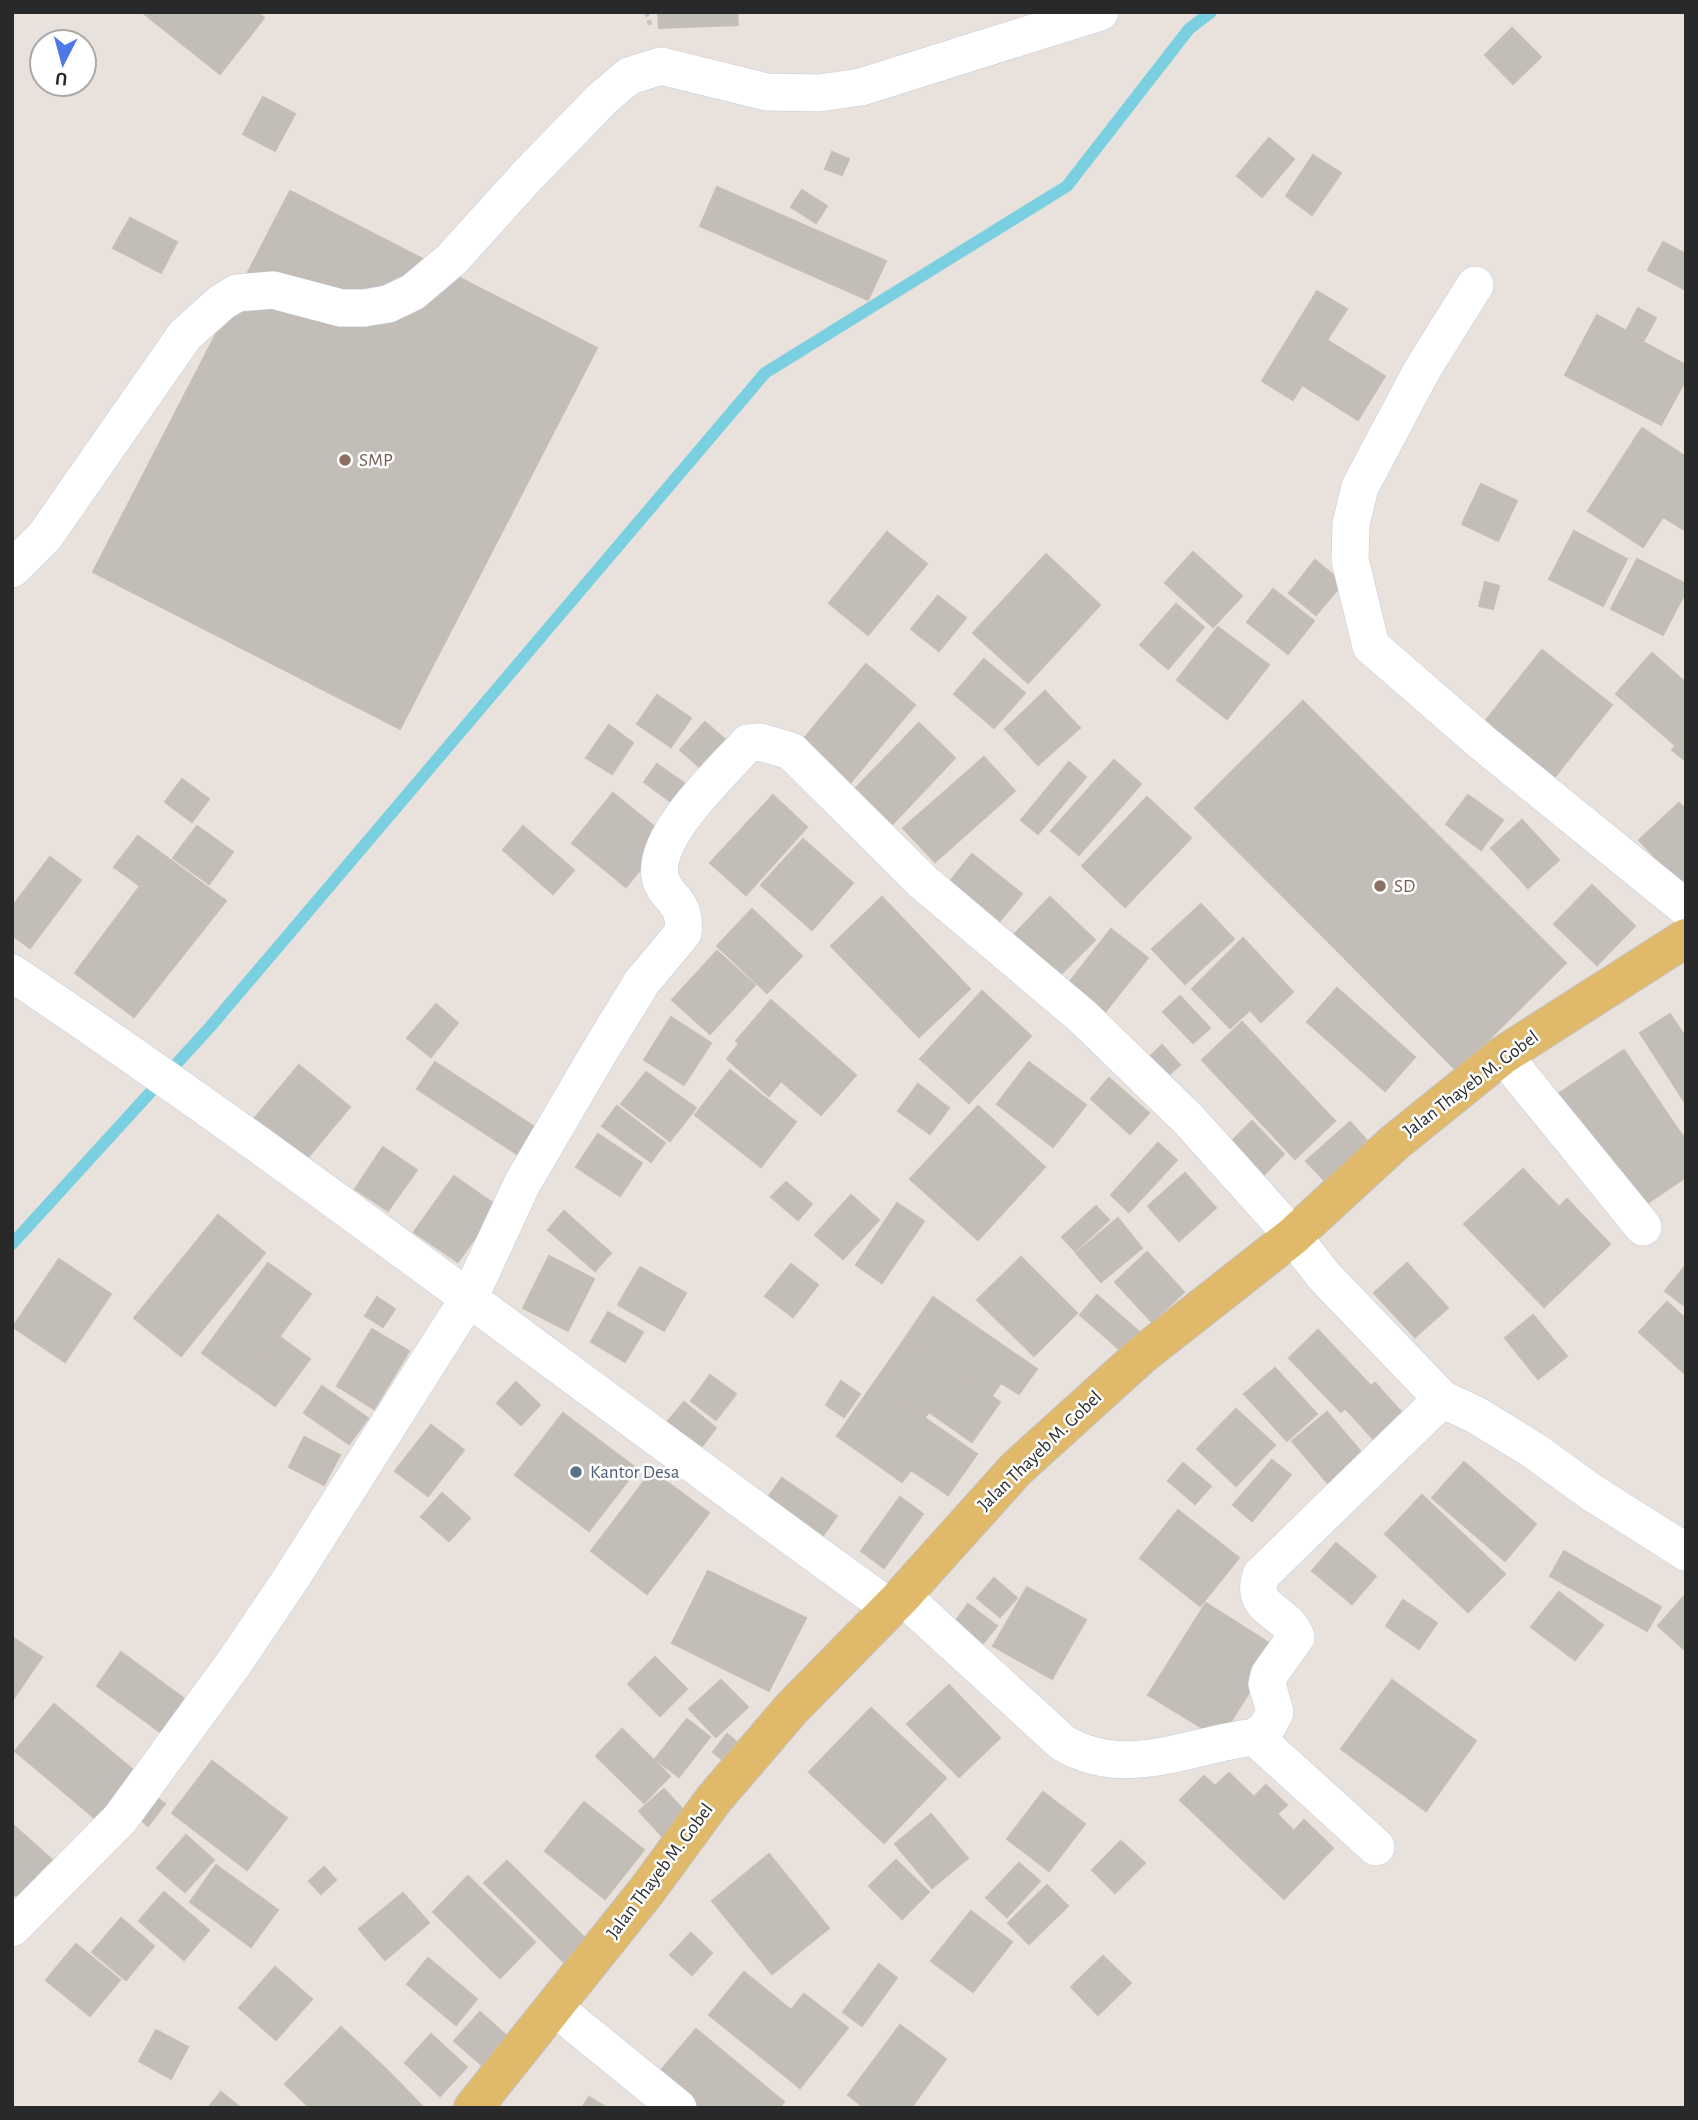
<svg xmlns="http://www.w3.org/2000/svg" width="1698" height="2120" viewBox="0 0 1698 2120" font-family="'Alegreya Sans',sans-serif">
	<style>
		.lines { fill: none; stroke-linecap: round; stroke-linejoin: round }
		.stream { stroke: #7acfe0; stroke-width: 12 }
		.building { fill: #c2bdb7; stroke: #c4beb6; stroke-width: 2 }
		.street-casing { stroke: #c7ccd5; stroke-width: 38 }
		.primary-casing { stroke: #c3c3c3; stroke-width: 40 }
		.path { stroke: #c3c3c3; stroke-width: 4.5; stroke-dasharray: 5 3.5; stroke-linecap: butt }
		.street { stroke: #fff; stroke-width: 37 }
		.primary { stroke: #e0b96a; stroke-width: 38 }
		.education-dot { fill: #8d6e63; stroke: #fff; stroke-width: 2.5 }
		.service-dot { fill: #5c6f8a; stroke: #fff; stroke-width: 2.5 }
		.labels { text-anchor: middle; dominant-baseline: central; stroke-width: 5; stroke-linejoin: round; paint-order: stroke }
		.education-label { font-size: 19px; fill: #785e54; stroke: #fff; text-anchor: start }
		.street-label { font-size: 19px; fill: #292929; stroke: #fff }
		.service-label { font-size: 19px; fill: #4e5e75; stroke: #fff; text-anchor: start }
	</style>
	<rect width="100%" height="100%" fill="#e9e2dc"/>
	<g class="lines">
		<path class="stream" d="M12 1244 210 1027 765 373 1067 186 1189 29 1211 12"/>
	</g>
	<g class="building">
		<path d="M142 12H257L264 18 220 74Z"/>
		<path d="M658 12H737L738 25 659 28Z"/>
		<path d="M1512 28 1541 57 1513 84 1485 55Z"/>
		<path d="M263 97 295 114 275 151 243 134Z"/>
		<path d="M1269 138 1294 159 1262 197 1237 176Z"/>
		<path d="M832 152 849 159 842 175 825 169Z"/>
		<path d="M1313 155 1341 173 1312 215 1286 196Z"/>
		<path d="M717 187 886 261 868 300 700 226Z"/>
		<path d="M802 190 827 206 816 223 791 207Z"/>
		<path d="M290 191 597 348 400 729 93 572Z"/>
		<path d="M130 218 177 242 161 273 113 248Z"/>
		<path d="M1663 242 1686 254V290L1648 270Z"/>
		<path d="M1317 291 1347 309 1327 340 1385 376 1358 420 1302 385 1293 400 1262 381Z"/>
		<path d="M1638 308 1656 318 1643 342 1686 365V379L1661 425 1565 375 1597 315 1626 331Z"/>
		<path d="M1642 428 1686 457V531L1663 517 1643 547 1588 511Z"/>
		<path d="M1481 484 1517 501 1498 541 1462 524Z"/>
		<path d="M1574 531 1627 559 1603 606 1549 579Z"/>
		<path d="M887 532 927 564 868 635 829 603Z"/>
		<path d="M1193 552 1242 596 1213 627 1165 583Z"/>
		<path d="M1046 554 1100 605 1028 683 973 633Z"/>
		<path d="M1637 559 1686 584V591L1663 635 1611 609Z"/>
		<path d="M1315 560 1343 583 1316 615 1289 593Z"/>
		<path d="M1485 582 1499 586 1493 609 1479 606Z"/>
		<path d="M1273 589 1314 621 1288 654 1247 622Z"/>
		<path d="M938 596 966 618 939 651 911 629Z"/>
		<path d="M1176 604 1204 627 1168 669 1140 645Z"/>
		<path d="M1218 627 1269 665 1227 719 1177 680Z"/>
		<path d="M1542 650 1612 705 1545 789 1475 734Z"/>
		<path d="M1652 653 1686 683V732L1675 745 1616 694Z"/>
		<path d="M984 659 1025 693 994 728 954 694Z"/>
		<path d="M866 664 915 705 846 788 796 748Z"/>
		<path d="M1045 691 1080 728 1038 765 1005 729Z"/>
		<path d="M657 695 691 718 671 747 637 724Z"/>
		<path d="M1303 701 1566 963 1457 1071 1195 808Z"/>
		<path d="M705 722 736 749 711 777 680 750Z"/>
		<path d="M919 723 955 758 884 833 847 797Z"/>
		<path d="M609 725 633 743 612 774 586 758Z"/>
		<path d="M1686 734V761L1672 750Z"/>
		<path d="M984 757 1015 791 935 862 903 828Z"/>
		<path d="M1114 760 1141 784 1079 855 1051 831Z"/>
		<path d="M1069 762 1086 777 1038 834 1021 820Z"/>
		<path d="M657 764 698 793 685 812 644 782Z"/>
		<path d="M182 779 209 799 192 822 165 802Z"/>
		<path d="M613 793 667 837 626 887 572 843Z"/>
		<path d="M773 795 807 827 746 895 710 863Z"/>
		<path d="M1468 795 1503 820 1481 850 1446 824Z"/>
		<path d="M1147 797 1191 838 1125 907 1082 866Z"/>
		<path d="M1679 803 1686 810 1684 888 1639 840Z"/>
		<path d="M1522 820 1559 860 1528 888 1491 848Z"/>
		<path d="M197 826 233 852 209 884 173 858Z"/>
		<path d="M523 826 574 870 553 894 503 850Z"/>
		<path d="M138 836 226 901 134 1017 75 973 140 886 114 867Z"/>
		<path d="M803 839 853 883 812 930 761 885Z"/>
		<path d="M972 854 1022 894 989 934 939 895Z"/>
		<path d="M50 857 81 880 30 948 12 935V907Z"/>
		<path d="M1592 885 1635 926 1597 965 1554 924Z"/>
		<path d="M882 897 970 989 919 1037 831 946Z"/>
		<path d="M1050 897 1095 940 1050 985 1006 943Z"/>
		<path d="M1201 904 1234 939 1185 984 1152 949Z"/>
		<path d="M752 909 802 956 767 993 717 946Z"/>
		<path d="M1111 929 1148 958 1101 1017 1064 989Z"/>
		<path d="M1243 938 1293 992 1261 1022 1250 1010 1230 1028 1192 989Z"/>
		<path d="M717 951 755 985 710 1034 672 1000Z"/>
		<path d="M1337 988 1415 1057 1385 1091 1307 1022Z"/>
		<path d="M982 991 1031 1036 969 1103 920 1059Z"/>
		<path d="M1180 996 1210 1028 1193 1043 1163 1012Z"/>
		<path d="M771 1000 856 1075 821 1115 781 1081 769 1096 727 1059 739 1044 736 1041Z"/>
		<path d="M436 1004 458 1023 431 1057 407 1038Z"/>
		<path d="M1670 1014 1686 1038V1104L1640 1033Z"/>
		<path d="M671 1017 711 1043 684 1085 644 1060Z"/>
		<path d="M1242 1022 1335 1121 1295 1159 1202 1060Z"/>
		<path d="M1162 1045 1180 1065 1157 1085 1140 1066Z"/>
		<path d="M1624 1050 1686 1141V1177L1634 1212 1555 1096Z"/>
		<path d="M435 1062 547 1135 529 1162 417 1089Z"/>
		<path d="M1029 1062 1086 1105 1053 1147 997 1104Z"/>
		<path d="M299 1065 350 1107 299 1168 248 1126Z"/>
		<path d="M730 1070 796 1122 761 1167 695 1115Z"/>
		<path d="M646 1072 696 1108 670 1141 621 1104Z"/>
		<path d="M1109 1078 1149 1113 1130 1134 1091 1099Z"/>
		<path d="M918 1084 949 1108 930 1134 898 1111Z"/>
		<path d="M617 1106 665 1143 651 1162 602 1126Z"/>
		<path d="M978 1106 1045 1167 978 1240 910 1179Z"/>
		<path d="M1252 1121 1284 1154 1255 1184 1222 1151Z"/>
		<path d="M1350 1122 1370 1144 1327 1183 1306 1161Z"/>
		<path d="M598 1134 642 1163 620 1196 576 1167Z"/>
		<path d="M1158 1143 1177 1160 1129 1212 1111 1195Z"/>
		<path d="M383 1147 417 1170 388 1211 355 1189Z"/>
		<path d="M1523 1169 1559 1207 1567 1199 1610 1244 1544 1307 1464 1224Z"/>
		<path d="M1185 1173 1216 1208 1179 1241 1148 1206Z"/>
		<path d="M454 1176 497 1206 458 1262 414 1232Z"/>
		<path d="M786 1182 812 1204 798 1220 771 1197Z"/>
		<path d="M851 1195 879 1220 843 1259 815 1235Z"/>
		<path d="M897 1203 924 1221 882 1283 856 1265Z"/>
		<path d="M1096 1206 1109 1220 1075 1251 1062 1237Z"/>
		<path d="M564 1211 611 1253 595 1271 548 1230Z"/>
		<path d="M218 1215 265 1253 181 1356 134 1318Z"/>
		<path d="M1118 1218 1142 1248 1101 1282 1076 1253Z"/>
		<path d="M1147 1252 1184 1292 1152 1322 1115 1282Z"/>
		<path d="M549 1256 594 1279 568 1331 523 1308Z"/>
		<path d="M1021 1257 1077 1313 1034 1356 977 1300Z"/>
		<path d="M59 1259 111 1294 65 1362 13 1327Z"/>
		<path d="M268 1263 311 1294 244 1384 202 1353Z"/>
		<path d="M1407 1263 1448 1308 1415 1337 1374 1293Z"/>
		<path d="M791 1264 818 1285 793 1317 765 1296Z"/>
		<path d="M1686 1265V1307L1665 1291Z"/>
		<path d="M640 1267 686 1293 664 1331 618 1305Z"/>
		<path d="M1097 1295 1143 1335 1126 1355 1080 1315Z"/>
		<path d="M377 1297 395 1309 383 1327 365 1316Z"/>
		<path d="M933 1297 1037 1369 1019 1394 1001 1383 991 1397 906 1337Z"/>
		<path d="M1667 1302 1686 1319V1375L1639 1332Z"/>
		<path d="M608 1312 643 1332 625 1362 591 1342Z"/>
		<path d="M1533 1315 1567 1356 1538 1379 1505 1338Z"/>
		<path d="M372 1329 409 1351 374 1409 337 1386Z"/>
		<path d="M1318 1330 1370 1385 1341 1412 1289 1358Z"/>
		<path d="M280 1337 310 1359 275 1406 245 1384Z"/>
		<path d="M906 1337 1000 1402 972 1442 929 1412 924 1418 874 1383Z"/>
		<path d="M1275 1368 1317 1414 1287 1441 1244 1394Z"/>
		<path d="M710 1375 736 1394 716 1420 691 1401Z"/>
		<path d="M841 1381 860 1394 844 1417 826 1405Z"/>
		<path d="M516 1382 540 1405 521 1425 497 1403Z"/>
		<path d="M874 1383 977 1454 948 1495 911 1470 902 1482 837 1436Z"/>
		<path d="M1375 1383 1413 1425 1385 1452 1346 1409Z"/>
		<path d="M322 1386 368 1418 349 1444 304 1413Z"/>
		<path d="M684 1402 716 1428 696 1454 663 1427Z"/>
		<path d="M1236 1409 1275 1445 1236 1486 1197 1449Z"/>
		<path d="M1327 1412 1372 1465 1337 1494 1292 1441Z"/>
		<path d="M563 1413 637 1469 589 1531 515 1475Z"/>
		<path d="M431 1425 464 1450 428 1496 395 1471Z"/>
		<path d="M304 1437 340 1455 324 1485 289 1467Z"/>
		<path d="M1272 1460 1291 1475 1252 1521 1233 1505Z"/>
		<path d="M1464 1462 1536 1524 1505 1561 1432 1498Z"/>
		<path d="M1183 1463 1211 1486 1195 1504 1168 1481Z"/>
		<path d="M652 1471 709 1513 647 1594 591 1551Z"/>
		<path d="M782 1478 837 1516 813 1549 759 1510Z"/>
		<path d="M442 1493 470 1518 449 1541 421 1517Z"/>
		<path d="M1422 1495 1505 1574 1468 1612 1385 1534Z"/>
		<path d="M900 1497 923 1514 884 1568 861 1551Z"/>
		<path d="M1178 1510 1239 1558 1200 1606 1140 1558Z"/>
		<path d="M1336 1543 1376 1576 1352 1604 1312 1571Z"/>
		<path d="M1564 1551 1661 1607 1647 1631 1550 1576Z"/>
		<path d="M708 1571 806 1618 769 1691 672 1643Z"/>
		<path d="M994 1578 1017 1598 1000 1617 977 1598Z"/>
		<path d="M1027 1587 1086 1620 1052 1679 993 1646Z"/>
		<path d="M1559 1592 1603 1625 1575 1660 1531 1627Z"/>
		<path d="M1686 1594V1651L1658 1626Z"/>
		<path d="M1403 1600 1437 1623 1419 1649 1386 1626Z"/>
		<path d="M1206 1603 1277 1648 1220 1739 1148 1695Z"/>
		<path d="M968 1604 997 1626 980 1647 952 1626Z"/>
		<path d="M12 1637 42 1657 12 1701Z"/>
		<path d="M121 1652 194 1706 170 1739 97 1686Z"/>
		<path d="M655 1657 687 1689 660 1716 628 1684Z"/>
		<path d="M721 1680 748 1707 716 1737 689 1709Z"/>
		<path d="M1392 1680 1476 1741 1426 1811 1341 1749Z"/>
		<path d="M949 1685 1000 1738 959 1777 907 1724Z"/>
		<path d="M54 1704 137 1773 97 1820 15 1751Z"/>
		<path d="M871 1708 946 1778 884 1843 809 1772Z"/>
		<path d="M687 1719 710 1737 679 1777 655 1759Z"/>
		<path d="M622 1729 670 1776 644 1803 596 1756Z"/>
		<path d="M727 1734 738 1743 724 1761 713 1752Z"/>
		<path d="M212 1761 287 1818 247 1870 172 1813Z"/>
		<path d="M1229 1773 1254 1797 1266 1785 1287 1805 1277 1814 1294 1831 1304 1820 1333 1848 1284 1899 1180 1800 1204 1776 1215 1786Z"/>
		<path d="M664 1789 688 1815 663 1837 639 1811Z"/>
		<path d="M147 1790 165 1804 148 1826 131 1811Z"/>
		<path d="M1043 1792 1085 1824 1049 1871 1007 1839Z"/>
		<path d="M584 1802 644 1850 605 1899 545 1851Z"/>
		<path d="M931 1814 968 1858 932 1888 895 1844Z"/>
		<path d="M12 1824 58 1865 24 1903 12 1892Z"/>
		<path d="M186 1835 214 1860 185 1892 157 1868Z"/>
		<path d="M1121 1841 1145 1863 1115 1893 1092 1870Z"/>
		<path d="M769 1854 829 1928 772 1974 712 1901Z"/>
		<path d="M896 1860 929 1892 902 1919 869 1886Z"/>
		<path d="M507 1861 591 1944 568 1966 484 1883Z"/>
		<path d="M1019 1863 1040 1881 1007 1917 986 1898Z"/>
		<path d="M216 1865 278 1910 251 1947 190 1902Z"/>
		<path d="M324 1867 336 1880 321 1894 309 1881Z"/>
		<path d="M468 1876 535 1942 500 1978 433 1912Z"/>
		<path d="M1047 1885 1068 1906 1029 1944 1008 1923Z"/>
		<path d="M164 1892 209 1930 184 1960 139 1921Z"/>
		<path d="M403 1893 429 1923 385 1960 359 1929Z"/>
		<path d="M971 1911 1012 1942 973 1992 931 1961Z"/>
		<path d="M121 1918 154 1946 126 1980 92 1952Z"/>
		<path d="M691 1933 712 1953 692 1975 670 1955Z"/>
		<path d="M76 1944 120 1980 90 2016 46 1980Z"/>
		<path d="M1103 1956 1131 1983 1098 2015 1071 1987Z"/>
		<path d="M428 1958 477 1999 456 2025 407 1984Z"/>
		<path d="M879 1964 897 1978 862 2026 843 2012Z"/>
		<path d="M275 1967 312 1999 276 2040 239 2008Z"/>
		<path d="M744 1972 791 2010 804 1994 848 2028 800 2088 709 2015Z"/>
		<path d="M480 2012 517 2045 492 2074 454 2041Z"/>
		<path d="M900 2025 946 2059 911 2108H865L848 2095Z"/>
		<path d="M341 2027 388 2071 424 2108H310L285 2084Z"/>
		<path d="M696 2029 784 2102 779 2108H684L652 2081Z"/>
		<path d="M156 2030 188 2047 171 2079 139 2061Z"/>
		<path d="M431 2034 467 2067 440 2096 405 2063Z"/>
		<path d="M221 2092 241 2108H208Z"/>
		<path d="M589 2097 607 2108H582Z"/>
	</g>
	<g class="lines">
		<g class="street-casing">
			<g id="street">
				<path d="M1475 285 1422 370 1360 487 1351 524 1350 560 1371 646 1484 744 1686 908"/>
				<path d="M12 569 45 536 185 335 222 302 237 293 273 290 341 308H364L388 304 413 292 452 259 527 176 602 99 629 76 661 66 767 92 819 93 861 87 1100 12"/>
				<path d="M12 973C312 1174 596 1397 889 1607"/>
				<path d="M1503 1055 1643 1227"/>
				<path d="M902 1596 1063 1743C1126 1780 1188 1745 1255 1737L1266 1729 1275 1712 1267 1684 1269 1675 1296 1637C1286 1609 1249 1612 1261 1575L1442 1399"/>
				<path d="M1255 1737 1376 1847"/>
				<path d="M12 1928 120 1819 234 1663 292 1577 470 1296 522 1184 601 1049 642 982 683 933C687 898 664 899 660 876 653 835 722 772 748 743L760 742 791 751 923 882 1083 1017 1189 1120 1293 1236 1324 1276 1442 1399 1476 1415 1536 1452 1591 1492 1686 1552"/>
				<path d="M554 2007 678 2108"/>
			</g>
		</g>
		<g class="primary-casing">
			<path id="primary" d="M473 2108 648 1889 714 1799 792 1708 902 1596 1016 1469 1143 1354 1293 1236 1394 1143 1503 1055 1686 938"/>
		</g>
		<path class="path" d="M646 12 651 28"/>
		<use href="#street" class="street"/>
		<use href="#primary" class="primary"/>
	</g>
	<g class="education-dot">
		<circle cx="345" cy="460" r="7"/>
		<circle cx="1380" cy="886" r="7"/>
	</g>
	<circle class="service-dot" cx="576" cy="1472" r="7"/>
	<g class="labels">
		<g class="education-label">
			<text x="359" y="460">SMP</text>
			<text x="1394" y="886">SD</text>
		</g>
		<g class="street-label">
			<text transform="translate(1471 1084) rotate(-37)">Jalan Thayeb M. Gobel</text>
			<text transform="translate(1040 1451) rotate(-44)">Jalan Thayeb M. Gobel</text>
			<text transform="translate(660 1871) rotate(-53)">Jalan Thayeb M. Gobel</text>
		</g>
		<g class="service-label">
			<text x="590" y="1472">Kantor Desa</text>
		</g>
	</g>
	<rect width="1698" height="2120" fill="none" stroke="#292929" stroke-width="28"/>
	<g transform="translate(63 63) rotate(186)"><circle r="33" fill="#ffffff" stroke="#a9a9a9" stroke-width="2"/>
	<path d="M0-5L12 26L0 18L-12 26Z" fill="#4d78e5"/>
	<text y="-10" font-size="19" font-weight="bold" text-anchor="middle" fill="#292929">U</text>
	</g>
</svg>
